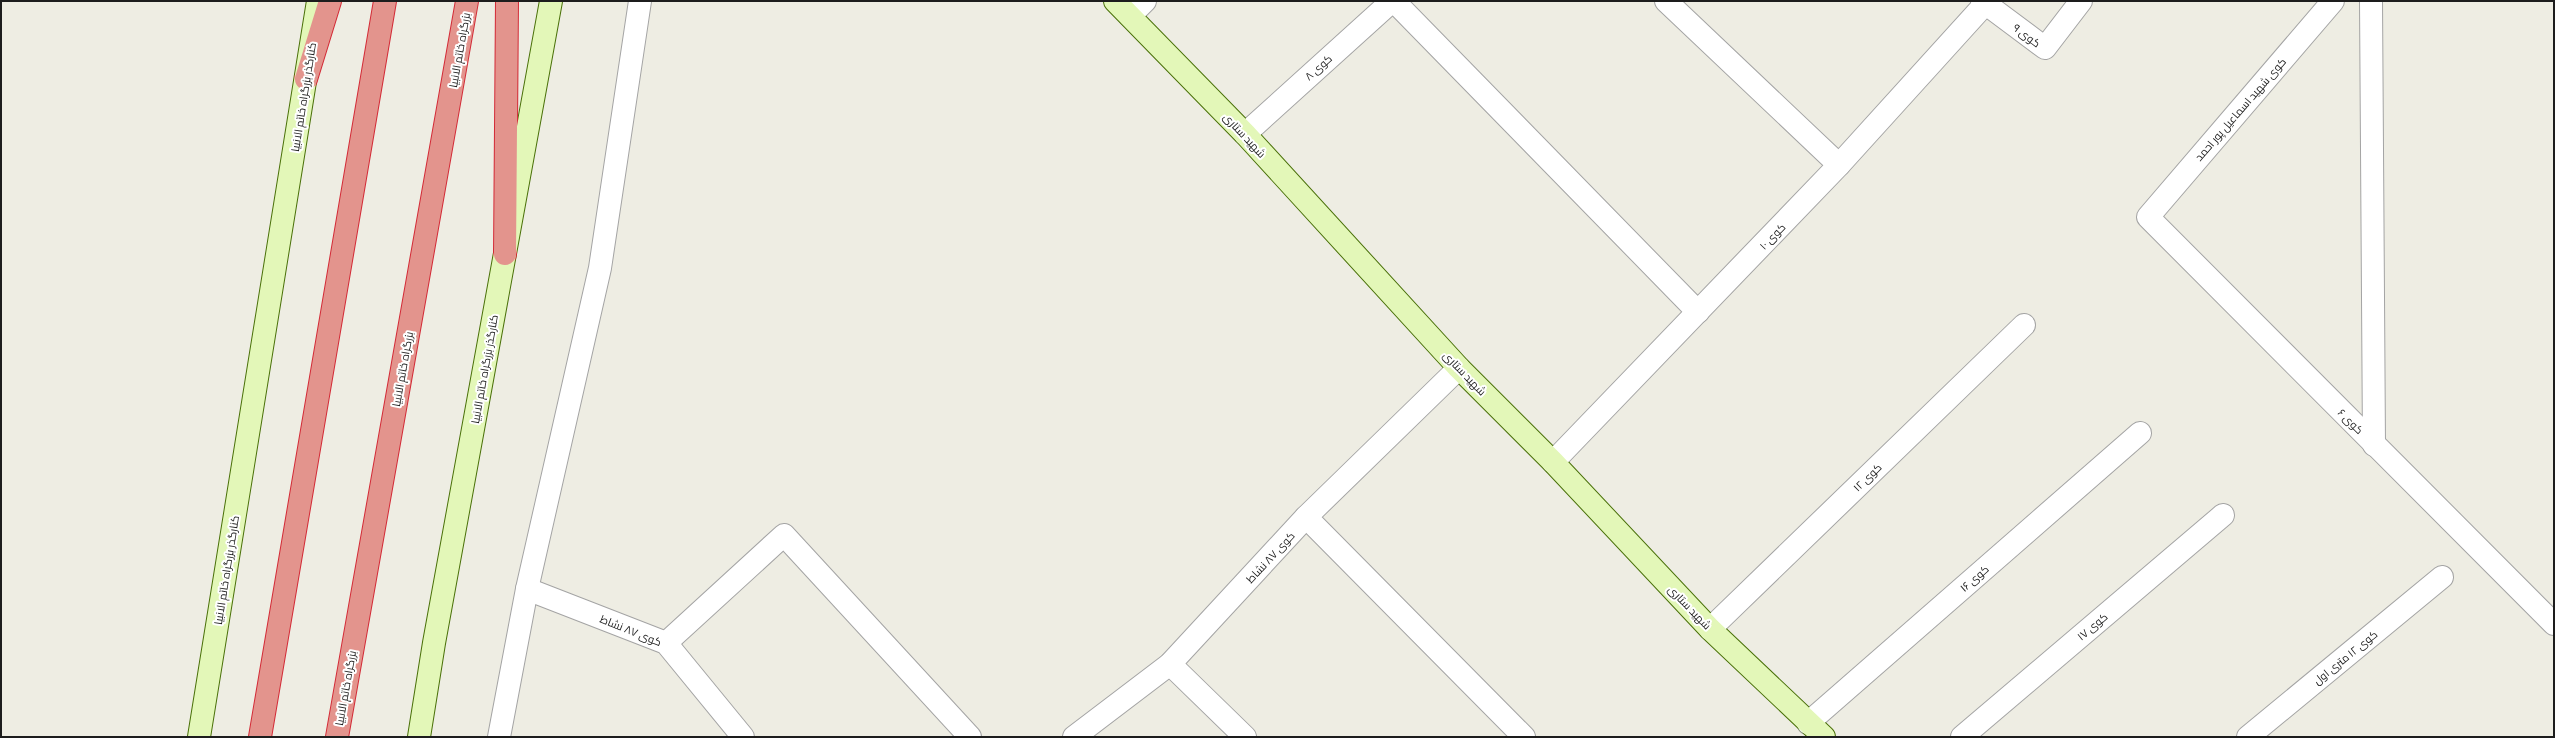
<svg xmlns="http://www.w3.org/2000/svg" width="2555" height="738" viewBox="0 0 2555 738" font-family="Manrope,Cairo,sans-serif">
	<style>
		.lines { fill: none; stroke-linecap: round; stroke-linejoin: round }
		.street-casing { stroke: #a4a4a4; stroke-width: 24 }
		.secondary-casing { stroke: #497008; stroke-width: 24 }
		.highway-casing { stroke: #d32a36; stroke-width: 24 }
		.street { stroke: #fff; stroke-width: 22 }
		.secondary { stroke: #e3f7b8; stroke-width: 22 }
		.highway { stroke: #e3948d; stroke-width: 22 }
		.labels { text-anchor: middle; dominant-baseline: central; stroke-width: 4; stroke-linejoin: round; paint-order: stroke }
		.street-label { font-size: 11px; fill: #1d1d1d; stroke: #fff }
	</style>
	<rect width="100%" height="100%" fill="#eeede3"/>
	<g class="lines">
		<g class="street-casing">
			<g id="street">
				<path d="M1394 1 1698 312"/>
				<path d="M1666 1 1839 165"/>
				<path d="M1982 1 2045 48 2081 1"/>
				<path d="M2333 1 2148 217 2554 624"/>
				<path d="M2371 1 2374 445"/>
				<path d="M1130 16 1145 1"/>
				<path d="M1245 134 1392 1"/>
				<path d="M1553 462 1839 165 1985 4"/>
				<path d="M1306 517 1524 737"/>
				<path d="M527 589 666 643 743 737"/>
				<path d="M1710 629 2024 325"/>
				<path d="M666 643 784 535 970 737"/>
				<path d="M1170 664 1245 737"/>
				<path d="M1808 723 2140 433"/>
				<path d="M499 737 527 589 600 268 640 1"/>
				<path d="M1074 737 1170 664 1306 517 1459 368"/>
				<path d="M1962 737 2223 515"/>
				<path d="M2248 737 2442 577"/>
			</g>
		</g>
		<g class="secondary-casing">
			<g id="secondary">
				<path d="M1115 1 1245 134 1459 368 1553 462 1710 629 1824 737"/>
				<path d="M199 737 318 1"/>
				<path d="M419 737 434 643 551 1"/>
			</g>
		</g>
		<g class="highway-casing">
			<g id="highway">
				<path d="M306 79 330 1"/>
				<path d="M505 254 507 1"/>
				<path d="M260 737 385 1"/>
				<path d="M337 737 467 1"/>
			</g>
		</g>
		<use href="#street" class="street"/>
		<use href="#secondary" class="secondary"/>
		<use href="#highway" class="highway"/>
	</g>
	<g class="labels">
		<g class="street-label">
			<text transform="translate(2027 35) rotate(37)">کوی ۹</text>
			<text transform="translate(459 50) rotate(-80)">بزرگراه خاتم الانبیا</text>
			<text transform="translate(1318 67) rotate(-42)">کوی ۸</text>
			<text transform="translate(303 97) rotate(-81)">کنارگذر بزرگراه خاتم الانبیا</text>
			<text transform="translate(2240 109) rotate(-49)">کوی شهید اسماعیل پور احمد</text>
			<text transform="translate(1245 135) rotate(47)">شهید ستاری</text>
			<text transform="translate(1772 236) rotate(-46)">کوی ۱۰</text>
			<text transform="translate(402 369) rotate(-80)">بزرگراه خاتم الانبیا</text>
			<text transform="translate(484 369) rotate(-80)">کنارگذر بزرگراه خاتم الانبیا</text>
			<text transform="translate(1465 373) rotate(46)">شهید ستاری</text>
			<text transform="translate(2351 421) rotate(45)">کوی ۶</text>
			<text transform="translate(1867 477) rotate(-44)">کوی ۱۲</text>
			<text transform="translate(1270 557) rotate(-47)">کوی ۸۷ نشاط</text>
			<text transform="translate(226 570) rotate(-81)">کنارگذر بزرگراه خاتم الانبیا</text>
			<text transform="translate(1974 578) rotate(-41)">کوی ۱۶</text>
			<text transform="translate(1690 607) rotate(46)">شهید ستاری</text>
			<text transform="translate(2092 626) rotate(-40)">کوی ۱۷</text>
			<text transform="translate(631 630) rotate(22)">کوی ۸۷ نشاط</text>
			<text transform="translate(2345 657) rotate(-39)">کوی ۱۲ متری اول</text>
			<text transform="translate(345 688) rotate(-80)">بزرگراه خاتم الانبیا</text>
		</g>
	</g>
	<rect width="2555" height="738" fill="none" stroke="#1d1d1d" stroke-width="4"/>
</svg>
